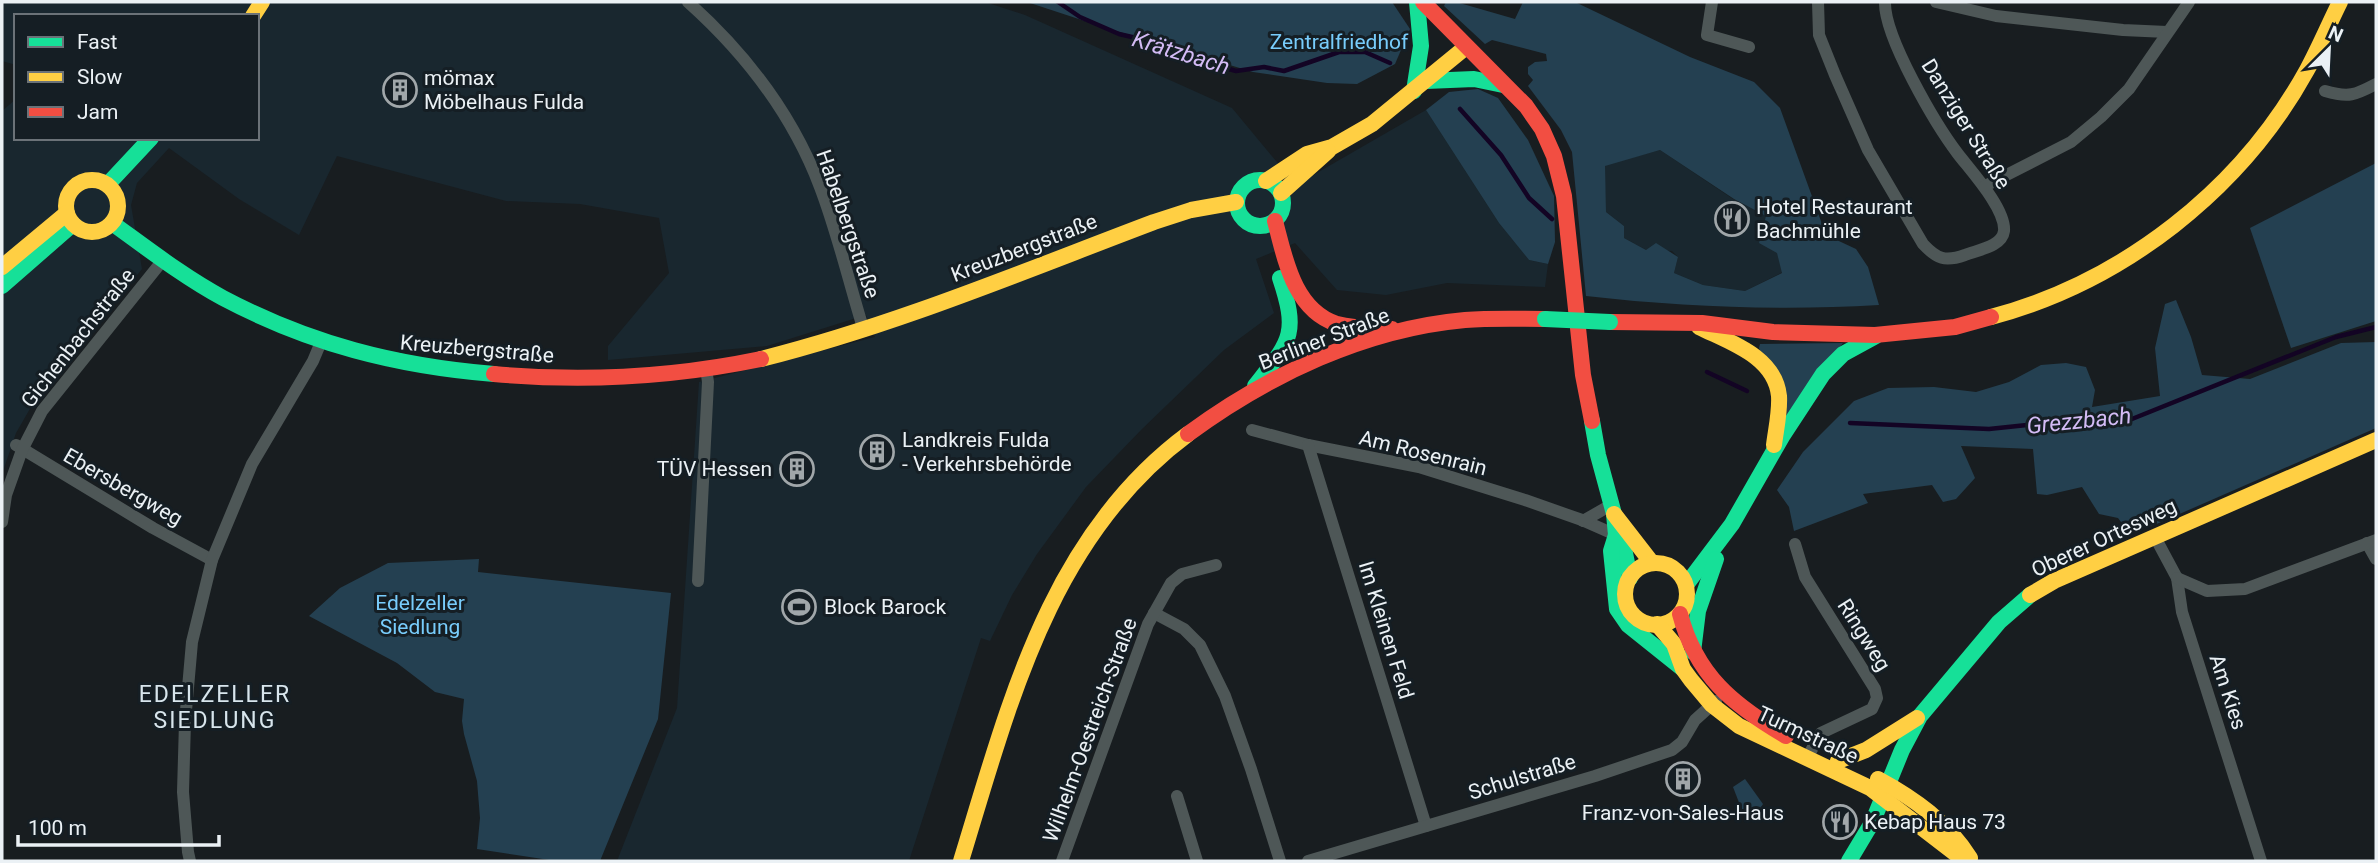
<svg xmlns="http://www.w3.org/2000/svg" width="2378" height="863" viewBox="0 0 2378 863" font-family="Roboto,sans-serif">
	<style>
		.built { fill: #19272f }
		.green { fill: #244051; fill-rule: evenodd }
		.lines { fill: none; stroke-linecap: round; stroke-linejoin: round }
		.stream { stroke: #130424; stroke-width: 4.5 }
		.street { stroke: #4e5757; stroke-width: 12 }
		.fast { stroke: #16e098; stroke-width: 16 }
		.slow { stroke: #ffcf43; stroke-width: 16 }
		.jam { stroke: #f24e42; stroke-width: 16 }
		.fast-bridge { stroke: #16e098; stroke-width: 16 }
		.labels { text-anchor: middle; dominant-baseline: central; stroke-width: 6; stroke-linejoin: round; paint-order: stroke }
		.park-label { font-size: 21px; fill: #78ccfb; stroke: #151e24 }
		.poi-label { font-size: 21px; fill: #ebf1f5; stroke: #151e24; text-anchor: start }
		.street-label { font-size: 21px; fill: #ebf1f5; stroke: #151e24 }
		.water-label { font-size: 23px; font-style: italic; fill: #d3bbf5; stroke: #151e24 }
		.neighbourhood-label { font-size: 23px; letter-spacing: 2px; fill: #d8e5ec; stroke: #151e24 }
	</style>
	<rect width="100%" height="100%" fill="#181d20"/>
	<g class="built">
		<path d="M2 2H985L1025 15 1232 108 1296 185 1426 110 1499 223 1529 260 1548 264 1545 287 1447 283 1386 295 1337 290 1295 243 1256 259 1274 313 1224 350 1142 429 1086 487 1037 554 1012 595 990 641 981 638 909 861H617L677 708 699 382 875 337 866 315 767 346 608 360V346L669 273 659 218 580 204 506 201 337 156 299 235 239 199 169 148 137 183 131 205 142 269 35 400 16 433 2 474V111L16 99V138H257V16H16V65L2 61Z"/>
		<path d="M1660 150 1733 199 1767 216 1783 272 1745 291 1703 285 1674 273 1678 257 1672 251 1646 250 1624 238V226L1606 212 1604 165Z"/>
	</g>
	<g class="green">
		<path d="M1027 2H1392L1410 29 1395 64 1357 84 1327 83 1253 72 1103 27Z"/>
		<path d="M1446 2H1456L1515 19 1523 2H1575L1690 57 1754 82 1780 108 1826 235 1856 249 1868 267 1879 305C1781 311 1683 307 1586 296L1572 152 1561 130 1528 86 1533 80 1528 74V67L1535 62 1547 61 1546 54 1492 40 1485 44 1444 6ZM1660 150 1734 199 1766 216 1759 243 1777 253 1782 273 1745 291 1703 285 1674 273 1678 257 1656 243 1646 250 1624 238V226L1606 212 1605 166Z"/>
		<path d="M1478 89 1498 98 1528 140 1554 196 1555 242 1548 264 1529 260 1499 223 1426 110 1449 92Z"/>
		<path d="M2376 163V321L2291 348 2250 228Z"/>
		<path d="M2176 300 2191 337 2202 375 2250 379 2341 343 2376 342V428L2152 526 2127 530 2118 518 2099 514 2082 487 2047 495 2037 494 2033 449 1961 446 1975 478 1956 499 1943 502 1932 485 1863 494 1868 503 1794 531 1789 507 1777 490 1803 452 1854 401 1888 388 1934 387 1976 392 2009 382 2041 365 2066 363 2086 367 2095 390 2092 407 2160 396 2155 348 2165 304Z"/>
		<path d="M1843 343 1787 418 1759 348 1760 344Z"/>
		<path d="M479 559 478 572 671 593 658 719 600 861H556L477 849 480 818 477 781 464 734 462 721 464 699 435 692 397 663 309 616 340 588 388 563Z"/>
		<path d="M1745 779 1763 804 1757 814 1745 818 1733 787Z"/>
	</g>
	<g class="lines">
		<g class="stream">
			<path d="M1058 2 1080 17 1119 34 1184 49 1191 58 1236 71 1264 67 1284 71 1339 52H1365L1390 63"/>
			<path d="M1460 109 1501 155 1529 198 1552 219"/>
			<path d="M1707 372 1747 391"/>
			<path d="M1850 423 1989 429 2027 425 2064 426 2127 421 2336 337 2376 327"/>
		</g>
		<g class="street">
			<path d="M688 2C745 53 793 116 820 187 838 234 849 283 864 331"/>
			<path d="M1712 2 1707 35 1749 47"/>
			<path d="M1818 2 1819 35 1835 75 1868 150 1923 244C1937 259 1945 262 1965 255 1977 250 2002 247 2004 231 2006 209 1971 171 1958 154 1936 125 1884 37 1885 2"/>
			<path d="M1936 2 1996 16 2123 30 2167 32"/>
			<path d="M2325 91C2349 98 2355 95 2376 84"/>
			<path d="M1985 186 2071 142 2101 117 2129 89 2189 2"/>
			<path d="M1252 430 1308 445 1419 467 1525 500 1582 520 1616 535"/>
			<path d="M16 445 153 528 212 560"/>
			<path d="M1308 445 1426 826"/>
			<path d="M1583 521 1611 505"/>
			<path d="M2 522 6 495 22 450 42 411 163 260"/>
			<path d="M2155 537 2177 578 2182 612 2261 861"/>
			<path d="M2367 543 2376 559"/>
			<path d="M1795 544 1805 577 1875 689 1877 698 1872 709 1821 733 1807 758"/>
			<path d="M2177 578 2207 591 2245 589 2376 540"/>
			<path d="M698 581 708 382 706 368"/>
			<path d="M1154 613 1184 629 1200 645 1225 696 1251 769 1280 861"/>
			<path d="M1177 796 1197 861"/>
			<path d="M190 861 188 852 183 792 185 722 192 642 212 560 252 464 313 361 321 342"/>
			<path d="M1062 861 1148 624 1171 583 1182 574 1216 565"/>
			<path d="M1308 861 1595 776 1672 750 1682 742 1695 720 1716 701"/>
		</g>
		<g class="fast">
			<path d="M1426 81 1474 79 1503 85"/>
			<path d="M1414 91 1421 46 1417 2"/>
			<circle cx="1260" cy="203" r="23"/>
			<path d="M108 184 151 138"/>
			<path d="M112 223C148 249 184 277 223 298 310 344 396 366 494 374"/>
			<path d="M2 286 73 224"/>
			<path d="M1255 386C1290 341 1299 335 1280 278"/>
			<path d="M1592 421 1598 455 1614 514 1616 535 1625 553 1630 578"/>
			<path d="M1616 535 1611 551 1617 609 1628 625 1683 669"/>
			<path d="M1686 585 1732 524 1783 435 1823 374 1843 354 1876 336"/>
			<path d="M1693 652 1698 611 1716 559"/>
			<path d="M1849 861 1873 821 1902 750 1920 716 1999 622 2030 595"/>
		</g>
		<g class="slow">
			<path d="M253 16 262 2"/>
			<circle cx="92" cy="206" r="26"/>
			<path d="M1266 181 1307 154 1332 147 1372 124 1466 47"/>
			<path d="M1281 193 1328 151"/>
			<path d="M2 267 67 213"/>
			<path d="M1991 317C2123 282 2241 190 2307 70 2319 48 2329 24 2340 2"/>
			<path d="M1699 327C1729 342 1775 356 1779 396 1780 412 1776 429 1774 445"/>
			<path d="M761 359C896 325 1024 271 1154 222L1191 210 1236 202"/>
			<path d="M1614 514 1652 563"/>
			<circle cx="1656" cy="594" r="31"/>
			<path d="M2030 595 2054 581 2376 440"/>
			<path d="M1657 624 1674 644 1683 669 1691 680 1712 705 1739 726 1870 788 1965 861"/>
			<path d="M1838 761 1866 750 1917 718"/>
			<path d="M1878 779C1915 799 1947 822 1970 858"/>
			<path d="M961 861C1009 705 1049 537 1188 434"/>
		</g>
		<g class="jam">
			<path d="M1423 2 1526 106 1542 129 1554 156 1564 196 1583 375 1592 421"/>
			<path d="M1275 221C1285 259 1294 310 1337 324 1355 329 1374 328 1392 329"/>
			<path d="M1610 322 1702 323 1773 332 1875 335 1955 327 1991 317"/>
			<path d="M494 374C582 382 674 377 761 359"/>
			<path d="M1188 434C1268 375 1365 329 1465 320 1492 318 1518 319 1545 319"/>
			<path d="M1680 614C1696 675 1733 705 1786 736"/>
		</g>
		<path class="fast-bridge" d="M1545 319 1610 322"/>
	</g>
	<defs>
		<g id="building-ring" transform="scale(1.75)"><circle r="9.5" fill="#151e24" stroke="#a1a7aa" stroke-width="1.5"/><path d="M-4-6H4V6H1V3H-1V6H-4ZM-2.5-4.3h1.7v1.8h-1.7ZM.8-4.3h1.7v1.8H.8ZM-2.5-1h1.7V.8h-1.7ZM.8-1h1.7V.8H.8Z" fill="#a1a7aa"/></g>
		<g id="restaurant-ring" transform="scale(1.75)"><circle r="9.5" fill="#151e24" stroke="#a1a7aa" stroke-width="1.5"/><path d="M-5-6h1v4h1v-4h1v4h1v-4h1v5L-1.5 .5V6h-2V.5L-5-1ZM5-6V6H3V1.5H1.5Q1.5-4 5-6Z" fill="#a1a7aa"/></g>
		<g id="stadium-ring" transform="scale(1.75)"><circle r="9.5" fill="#151e24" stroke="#a1a7aa" stroke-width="1.5"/><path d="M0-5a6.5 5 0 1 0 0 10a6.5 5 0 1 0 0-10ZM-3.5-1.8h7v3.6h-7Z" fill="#a1a7aa"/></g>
	</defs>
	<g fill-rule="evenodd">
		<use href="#building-ring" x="400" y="90"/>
		<use href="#restaurant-ring" x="1732" y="219"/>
		<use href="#building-ring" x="877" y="452"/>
		<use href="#building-ring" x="797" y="469"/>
		<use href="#stadium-ring" x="799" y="607"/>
		<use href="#building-ring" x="1683" y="779"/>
		<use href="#restaurant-ring" x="1840" y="822"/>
	</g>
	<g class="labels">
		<g class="park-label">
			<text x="1339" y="42">Zentralfriedhof</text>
			<text x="420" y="603">Edelzeller<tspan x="420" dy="24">Siedlung</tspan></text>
		</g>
		<g class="poi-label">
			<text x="424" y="78">mömax<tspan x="424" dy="24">Möbelhaus Fulda</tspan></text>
			<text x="1756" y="207">Hotel Restaurant<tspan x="1756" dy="24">Bachmühle</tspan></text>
			<text x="902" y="440">Landkreis Fulda<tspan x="902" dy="24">- Verkehrsbehörde</tspan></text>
			<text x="772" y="469" text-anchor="end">TÜV Hessen</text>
			<text x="824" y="607">Block Barock</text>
			<text x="1683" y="813" text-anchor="middle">Franz-von-Sales-Haus</text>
			<text x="1864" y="822">Kebap Haus 73</text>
		</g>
		<g class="street-label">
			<text transform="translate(1966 124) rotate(58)">Danziger Straße</text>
			<text transform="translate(848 224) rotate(71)">Habelbergstraße</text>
			<text transform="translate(1024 248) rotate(-21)">Kreuzbergstraße</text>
			<text transform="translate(78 338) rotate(-52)">Gichenbachstraße</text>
			<text transform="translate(1324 339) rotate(-21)">Berliner Straße</text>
			<text transform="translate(477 349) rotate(5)">Kreuzbergstraße</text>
			<text transform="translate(1423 453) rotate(14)">Am Rosenrain</text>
			<text transform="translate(123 487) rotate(30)">Ebersbergweg</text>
			<text transform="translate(2104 538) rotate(-25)">Oberer Ortesweg</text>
			<text transform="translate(1386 630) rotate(73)">Im Kleinen Feld</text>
			<text transform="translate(1864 635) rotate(58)">Ringweg</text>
			<text transform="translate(2228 692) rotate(72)">Am Kies</text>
			<text transform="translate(1090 730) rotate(-70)">Wilhelm-Oestreich-Straße</text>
			<text transform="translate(1808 735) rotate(25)">Turmstraße</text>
			<text transform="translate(1522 777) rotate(-17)">Schulstraße</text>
		</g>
		<g class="water-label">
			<text transform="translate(1181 53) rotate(17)">Krätzbach</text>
			<text transform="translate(2079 421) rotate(-6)">Grezzbach</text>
		</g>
		<g class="neighbourhood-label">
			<text x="215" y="694">EDELZELLER<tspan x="215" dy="26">SIEDLUNG</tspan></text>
		</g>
	</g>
	<rect width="2378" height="863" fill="none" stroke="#ebf1f5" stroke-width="7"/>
	<rect x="14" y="14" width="245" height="126" fill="#151e24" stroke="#6b7278" stroke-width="2"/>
	<rect x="28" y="37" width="35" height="10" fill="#16e098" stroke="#6b7278" stroke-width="2"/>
	<text x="77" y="49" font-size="21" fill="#ebf1f5">Fast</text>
	<rect x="28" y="72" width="35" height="10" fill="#ffcf43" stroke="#6b7278" stroke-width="2"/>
	<text x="77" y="84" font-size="21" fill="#ebf1f5">Slow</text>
	<rect x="28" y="107" width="35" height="10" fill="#f24e42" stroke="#6b7278" stroke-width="2"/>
	<text x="77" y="119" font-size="21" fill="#ebf1f5">Jam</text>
	<g transform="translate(2329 49) rotate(24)" stroke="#151e24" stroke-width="5" paint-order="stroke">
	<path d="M0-5L12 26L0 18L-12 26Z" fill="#ebf1f5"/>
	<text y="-10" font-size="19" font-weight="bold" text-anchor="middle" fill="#ebf1f5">N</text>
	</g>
	<path d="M18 835v10h201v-10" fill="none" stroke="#ebf1f5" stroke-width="3.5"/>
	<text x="28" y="835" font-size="21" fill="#ebf1f5" stroke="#151e24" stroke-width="5" paint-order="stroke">100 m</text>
</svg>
